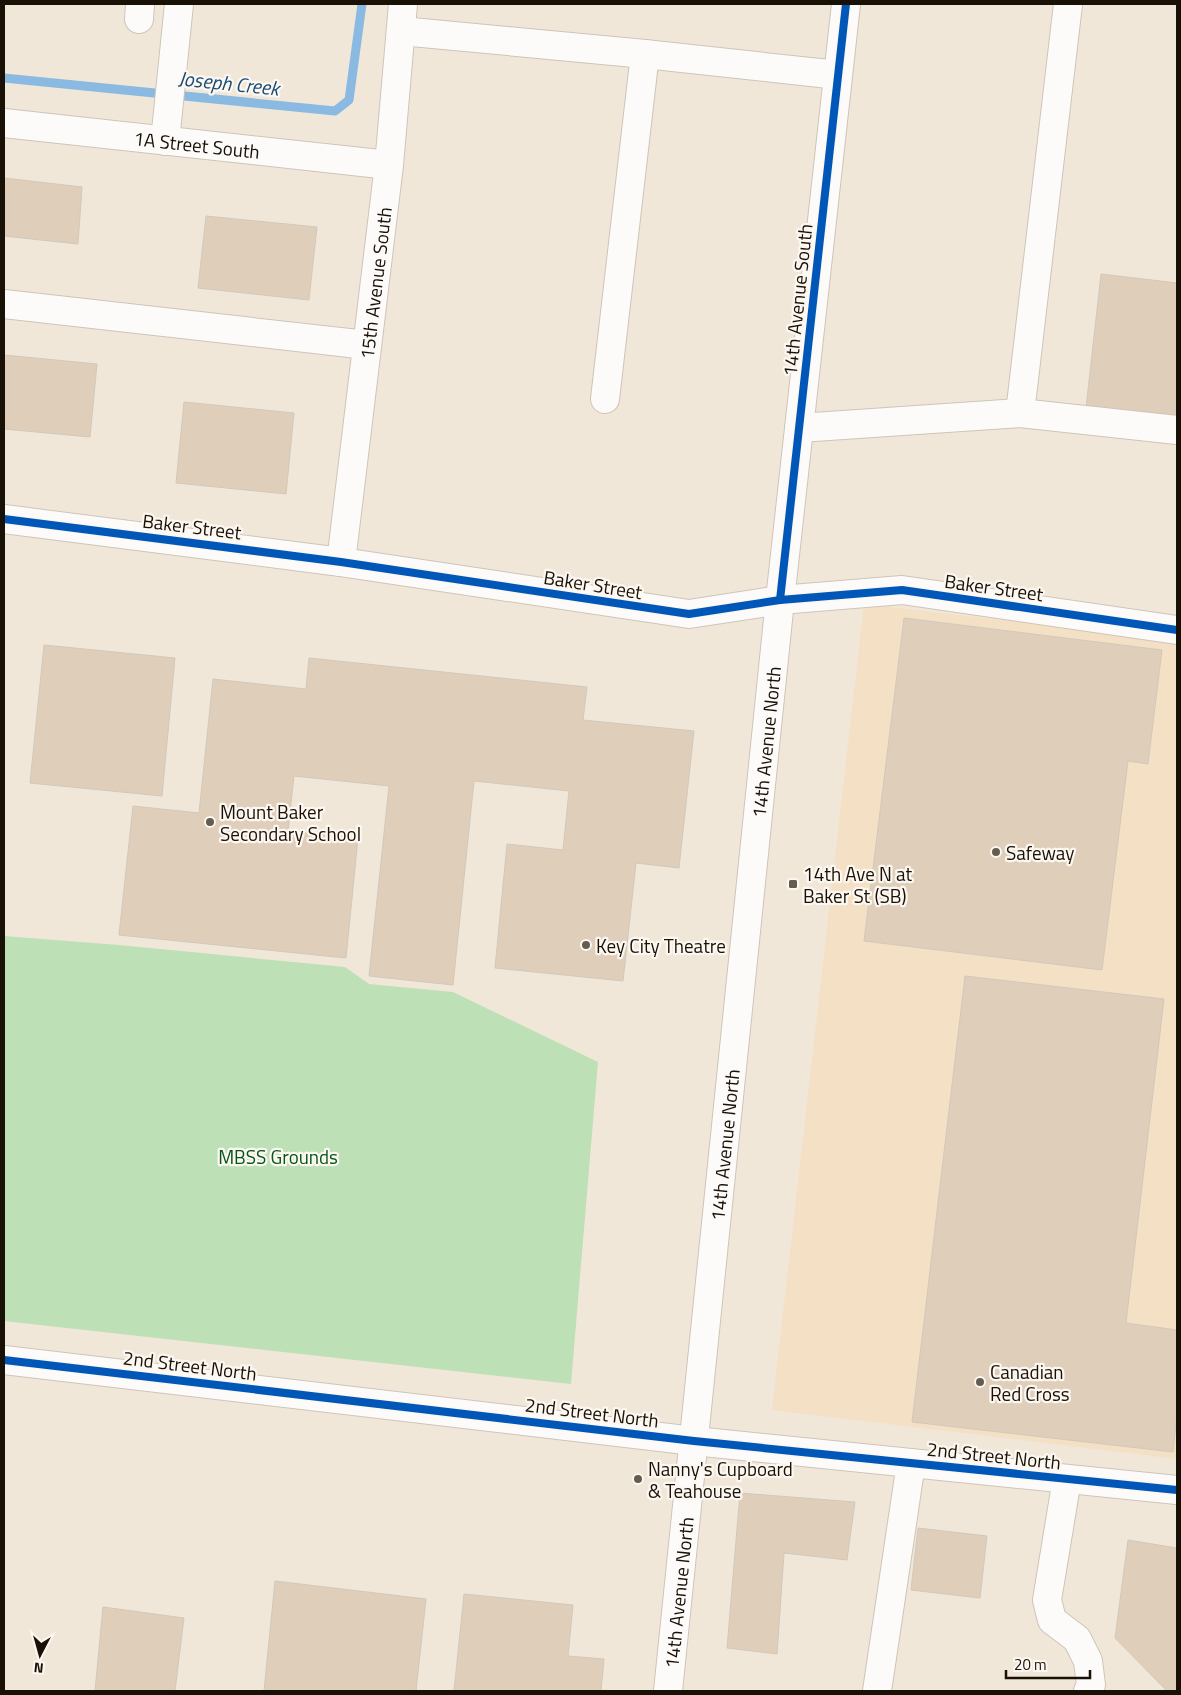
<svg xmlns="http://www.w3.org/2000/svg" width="1181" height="1695" viewBox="0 0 1181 1695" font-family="'Titillium Web',sans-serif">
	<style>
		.built { fill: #f4e0c5 }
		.green { fill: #bee0b6 }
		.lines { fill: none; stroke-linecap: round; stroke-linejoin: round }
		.stream { stroke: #8ab9e1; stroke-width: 9 }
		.building { fill: #dfcfba; stroke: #d1c8bb }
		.minor-casing { stroke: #cdc5b9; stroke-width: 30 }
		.minor { stroke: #fdfbf9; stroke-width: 28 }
		.cycleway-casing { stroke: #fcf7f1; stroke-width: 11 }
		.cycleway { stroke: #0057b8; stroke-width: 8 }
		.poi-dot { fill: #655c50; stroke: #fcf7f1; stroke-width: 2 }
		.labels { text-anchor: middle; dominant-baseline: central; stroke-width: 4.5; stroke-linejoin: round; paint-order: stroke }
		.street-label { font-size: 19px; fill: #191106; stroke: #fcf7f1 }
		.poi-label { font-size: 19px; fill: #191106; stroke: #fcf7f1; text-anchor: start }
		.park-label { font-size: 19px; fill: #035618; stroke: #fcf7f1 }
		.water-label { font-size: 20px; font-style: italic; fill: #164a74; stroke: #fcf7f1 }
	</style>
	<rect width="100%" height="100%" fill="#f1e7d9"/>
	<path class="built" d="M864 604 1169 639 1177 643V1459L772 1410Z"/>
	<path class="green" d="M4 936 119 945 345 967 369 984 453 992 598 1062 571 1384 4 1321Z"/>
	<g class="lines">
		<path class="stream" d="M4 78 335 111 349 100 362 4"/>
	</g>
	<g class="building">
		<path d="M4 178 82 187 78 244 4 236Z"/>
		<path d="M206 216 317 227 309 300 198 288Z"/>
		<path d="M1101 274 1177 283V419L1086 408Z"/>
		<path d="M4 355 97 364 90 437 4 429Z"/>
		<path d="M184 402 294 413 286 494 176 483Z"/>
		<path d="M904 618 1162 650 1148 764 1128 761 1102 970 864 941Z"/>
		<path d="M44 645 175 658 162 796 30 783Z"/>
		<path d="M309 658 587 687 583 720 694 731 679 868 636 863 623 981 495 968 507 844 563 850 569 791 474 781 453 985 369 976 389 786 294 776 288 831 358 838 346 958 119 935 133 806 199 813 213 679 306 689Z"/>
		<path d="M965 976 1164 999 1126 1323 1177 1330V1413L1173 1452 912 1422Z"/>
		<path d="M740 1493 855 1502 847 1560 784 1553 777 1654 727 1648Z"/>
		<path d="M918 1528 987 1536 980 1598 911 1590Z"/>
		<path d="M1128 1540 1177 1548V1691H1167L1115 1638Z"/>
		<path d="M275 1581 426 1599 416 1691H264Z"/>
		<path d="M464 1594 573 1605 568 1656 604 1659 601 1691H454Z"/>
		<path d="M103 1607 184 1618 175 1691H95Z"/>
	</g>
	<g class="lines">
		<g class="minor-casing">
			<g id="minor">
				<path d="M139 19 140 4"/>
				<path d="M401 31 645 54 838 75"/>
				<path id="s1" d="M4 123 389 165"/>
				<path d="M165 141 179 4"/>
				<path d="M4 304 367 345"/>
				<path d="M605 399 645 54"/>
				<path d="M1020 413 1068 4"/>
				<path d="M799 428 1020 413 1177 430"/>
				<path d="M4 519 341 562 689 614 780 600 902 590 1177 630"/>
				<path id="s2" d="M341 562 389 165 403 4"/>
				<path d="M4 1360 694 1441 1177 1490"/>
				<path d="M1067 1479 1047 1600 1052 1620 1077 1639 1088 1661 1091 1685 1088 1691"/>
				<path id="s3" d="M668 1691 780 600 846 4"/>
				<path d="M877 1691 911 1463"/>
			</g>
		</g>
		<use href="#minor" class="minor"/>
		<g class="cycleway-casing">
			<g id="cycleway">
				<path d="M4 519 341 562 689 614 780 600 902 590 1177 630"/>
				<path d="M780 600 846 4"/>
				<path d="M4 1360 694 1441 1177 1490"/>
			</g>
		</g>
		<use href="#cycleway" class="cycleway"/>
	</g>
	<g class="poi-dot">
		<circle cx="210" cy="822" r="5"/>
		<circle cx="996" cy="852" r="5"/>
		<rect x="788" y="879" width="10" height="10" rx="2.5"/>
		<circle cx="586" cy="945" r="5"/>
		<circle cx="980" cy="1382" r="5"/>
		<circle cx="638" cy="1479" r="5"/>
	</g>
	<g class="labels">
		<g class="street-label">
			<text stroke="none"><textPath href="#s1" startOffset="194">1A Street South</textPath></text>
			<text stroke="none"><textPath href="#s2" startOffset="281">15th Avenue South</textPath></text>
			<text transform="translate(797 300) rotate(-84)">14th Avenue South</text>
			<text transform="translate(192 526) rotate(7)">Baker Street</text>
			<text transform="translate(593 584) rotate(9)">Baker Street</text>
			<text transform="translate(994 587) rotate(8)">Baker Street</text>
			<text stroke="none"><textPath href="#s3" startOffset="954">14th Avenue North</textPath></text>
			<text stroke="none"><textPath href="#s3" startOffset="549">14th Avenue North</textPath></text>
			<text transform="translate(190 1365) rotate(7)">2nd Street North</text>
			<text transform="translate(592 1412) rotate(7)">2nd Street North</text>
			<text transform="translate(994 1455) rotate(6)">2nd Street North</text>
			<text stroke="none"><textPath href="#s3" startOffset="99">14th Avenue North</textPath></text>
		</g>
		<g class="poi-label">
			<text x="220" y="811">Mount Baker<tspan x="220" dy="22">Secondary School</tspan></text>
			<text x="1006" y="852">Safeway</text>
			<text x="803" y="873">14th Ave N at<tspan x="803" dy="22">Baker St (SB)</tspan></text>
			<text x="596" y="945">Key City Theatre</text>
			<text x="990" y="1371">Canadian<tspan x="990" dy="22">Red Cross</tspan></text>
			<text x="648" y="1468">Nanny's Cupboard<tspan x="648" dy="22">&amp; Teahouse</tspan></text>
		</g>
		<g class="park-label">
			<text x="278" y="1156">MBSS Grounds</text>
		</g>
		<g class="water-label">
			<text transform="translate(229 83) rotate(6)">Joseph Creek</text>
		</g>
	</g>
	<rect width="1181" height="1695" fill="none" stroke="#191106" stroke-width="10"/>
	<g transform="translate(40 1655) rotate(186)" stroke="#fcf7f1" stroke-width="4" paint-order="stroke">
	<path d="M0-4L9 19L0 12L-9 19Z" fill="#191106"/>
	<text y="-8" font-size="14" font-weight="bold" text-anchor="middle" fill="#191106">N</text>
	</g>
	<path d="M1006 1670v8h84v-8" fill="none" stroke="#191106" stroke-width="2.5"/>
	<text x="1014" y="1670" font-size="15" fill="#191106" stroke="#fcf7f1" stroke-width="4" paint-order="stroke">20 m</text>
</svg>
